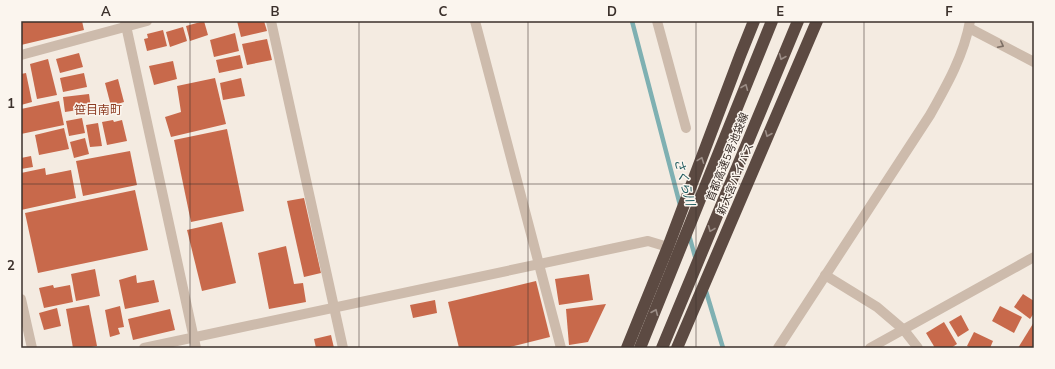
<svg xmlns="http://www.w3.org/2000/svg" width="1055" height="369" viewBox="0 0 1055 369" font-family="Mulish,'Noto Sans JP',sans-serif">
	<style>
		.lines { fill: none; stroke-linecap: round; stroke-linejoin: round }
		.stream { stroke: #7fb0b2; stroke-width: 4.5 }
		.building { fill: #c8694b }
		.minor { stroke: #cdbbac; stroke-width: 10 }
		.highway { stroke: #5c4a42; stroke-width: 12 }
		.oneway { stroke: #7d6f65 }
		.oneway2 { stroke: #9c8e87 }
		.grid { fill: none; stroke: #3b302b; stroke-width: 1; stroke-opacity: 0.55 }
		.labels { text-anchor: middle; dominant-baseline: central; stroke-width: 3; stroke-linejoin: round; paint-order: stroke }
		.street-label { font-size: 11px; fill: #3b302b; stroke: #fbf5ee }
		.neighbourhood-label { font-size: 12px; fill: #8c3b22; stroke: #fbf5ee }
		.water-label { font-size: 12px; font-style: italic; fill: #1f5a5e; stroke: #fbf5ee }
		.neatline { fill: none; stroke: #3b302b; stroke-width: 1.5 }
		.grid-label { font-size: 13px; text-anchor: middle; font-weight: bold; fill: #3b302b }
	</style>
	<rect width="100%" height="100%" fill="#f4ebe1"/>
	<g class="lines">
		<g class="stream">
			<path d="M632 21 680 205"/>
			<path d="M689 235 696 260"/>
			<path d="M705 288 723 348"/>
		</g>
	</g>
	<g class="building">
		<path d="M21 21H82L84 30 21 45Z"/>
		<path d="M204 21 208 35 190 41 186 26Z"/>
		<path d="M237 21H264L267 31 241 37Z"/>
		<path d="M183 27 187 41 170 47 166 32Z"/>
		<path d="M163 30 167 46 147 51 144 39 148 38 147 34Z"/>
		<path d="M235 33 239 51 214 57 210 40Z"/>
		<path d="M267 39 272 60 247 65 242 44Z"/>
		<path d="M79 53 83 67 60 73 56 59Z"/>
		<path d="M240 55 243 68 219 73 216 60Z"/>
		<path d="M48 59 57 95 37 99 30 64Z"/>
		<path d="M173 61 177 79 154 85 149 66Z"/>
		<path d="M26 73 32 102 21 105V74Z"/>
		<path d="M84 73 87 87 63 92 60 78Z"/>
		<path d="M215 78 226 124 171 137 165 117 181 112 177 86Z"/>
		<path d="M241 78 245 96 223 100 220 83Z"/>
		<path d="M118 79 124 102 111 106 105 83Z"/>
		<path d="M89 94 91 108 65 112 63 97Z"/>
		<path d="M59 101 64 125 21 134V109Z"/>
		<path d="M82 118 85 133 69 136 66 121Z"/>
		<path d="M113 120 114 122 122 120 127 141 107 145 102 122Z"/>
		<path d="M98 123 102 146 90 147 86 125Z"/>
		<path d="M64 128 69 149 39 155 35 135Z"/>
		<path d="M227 129 244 211 191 222 174 140Z"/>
		<path d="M85 138 89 154 74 158 70 142Z"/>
		<path d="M130 151 137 185 83 196 76 161Z"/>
		<path d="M31 156 33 167 21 169V158Z"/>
		<path d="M45 168 46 175 71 170 76 198 21 210V173Z"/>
		<path d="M135 190 148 250 38 273 25 213Z"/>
		<path d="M304 198 321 273 304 277 287 201Z"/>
		<path d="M222 222 236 283 202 291 187 230Z"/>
		<path d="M286 246 294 284 303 283 306 302 269 309 258 253Z"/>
		<path d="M95 269 100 296 76 301 71 274Z"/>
		<path d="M589 274 593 300 559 305 555 279Z"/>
		<path d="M136 275 137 283 154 280 159 302 125 309 119 280Z"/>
		<path d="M536 281 550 337 506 348H459L448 302Z"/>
		<path d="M53 285 54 288 70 285 73 302 44 308 39 288Z"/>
		<path d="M1023 294 1034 301V313L1030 319 1014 307Z"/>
		<path d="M435 300 437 313 413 318 410 305Z"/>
		<path d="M606 304 588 342 569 345 566 309Z"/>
		<path d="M89 305 97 346 85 348H73L66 309Z"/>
		<path d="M120 306 124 327 118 328 120 334 110 337 105 310Z"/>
		<path d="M1000 306 1022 317 1014 333 992 321Z"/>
		<path d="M57 308 61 326 44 330 39 313Z"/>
		<path d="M170 309 175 330 133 340 128 319Z"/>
		<path d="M961 315 969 330 958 337 949 322Z"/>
		<path d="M944 322 957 344 951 348H935L926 333Z"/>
		<path d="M1034 322V348H1018Z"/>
		<path d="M974 332 993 341 990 348H971L967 346Z"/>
		<path d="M331 335 334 348H316L314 339Z"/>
	</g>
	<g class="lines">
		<g class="minor">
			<path d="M125 21 196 348"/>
			<path d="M271 21 343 348"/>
			<path d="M475 21 561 348"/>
			<path d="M657 21 686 128"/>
			<path d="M969 28 1034 62"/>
			<path d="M21 55 147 21"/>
			<path d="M825 275 877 307 904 330 918 348"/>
			<path d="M21 299 32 348"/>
			<path d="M144 348 648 241 668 247"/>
			<path d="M778 348 930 115C947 85 964 55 970 21"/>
			<path d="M870 348 1034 257"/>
		</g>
		<g class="highway">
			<path d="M627 348 668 247 740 56 754 21"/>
			<path d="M640 348 772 21"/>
			<path d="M662 348 798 21"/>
			<path d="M677 348 817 21"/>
		</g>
	</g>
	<defs><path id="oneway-chevron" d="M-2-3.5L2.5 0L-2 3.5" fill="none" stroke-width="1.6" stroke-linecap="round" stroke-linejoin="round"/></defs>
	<use class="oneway" href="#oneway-chevron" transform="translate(1001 45) rotate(27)"/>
	<g class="oneway2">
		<use href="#oneway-chevron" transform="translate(782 57) rotate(113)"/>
		<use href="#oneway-chevron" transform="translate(745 87) rotate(-68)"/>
		<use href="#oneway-chevron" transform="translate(768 134) rotate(113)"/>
		<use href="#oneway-chevron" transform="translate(701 160) rotate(-69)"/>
		<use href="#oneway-chevron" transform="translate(711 229) rotate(112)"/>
		<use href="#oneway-chevron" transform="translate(655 312) rotate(-67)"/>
	</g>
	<path class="grid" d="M190 21V348M359 21V348M528 21V348M696 21V348M864 21V348M21 184H1034"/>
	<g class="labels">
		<g class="street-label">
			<text transform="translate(727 157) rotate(-68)">首都高速5号池袋線</text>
			<text transform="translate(735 179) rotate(-67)">新大宮バイパス</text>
		</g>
		<g class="neighbourhood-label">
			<text x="98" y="109">笹目南町</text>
		</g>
		<g class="water-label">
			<text transform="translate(685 182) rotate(75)">さくら川</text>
		</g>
	</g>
	<rect width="1055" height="369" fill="none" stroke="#fbf5ee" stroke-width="44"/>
	<rect x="22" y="22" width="1011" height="325" class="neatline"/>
	<g class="grid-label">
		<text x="106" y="16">A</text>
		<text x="275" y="16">B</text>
		<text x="443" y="16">C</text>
		<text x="612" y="16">D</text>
		<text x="780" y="16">E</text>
		<text x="949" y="16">F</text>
		<text x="11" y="108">1</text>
		<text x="11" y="270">2</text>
	</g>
</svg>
